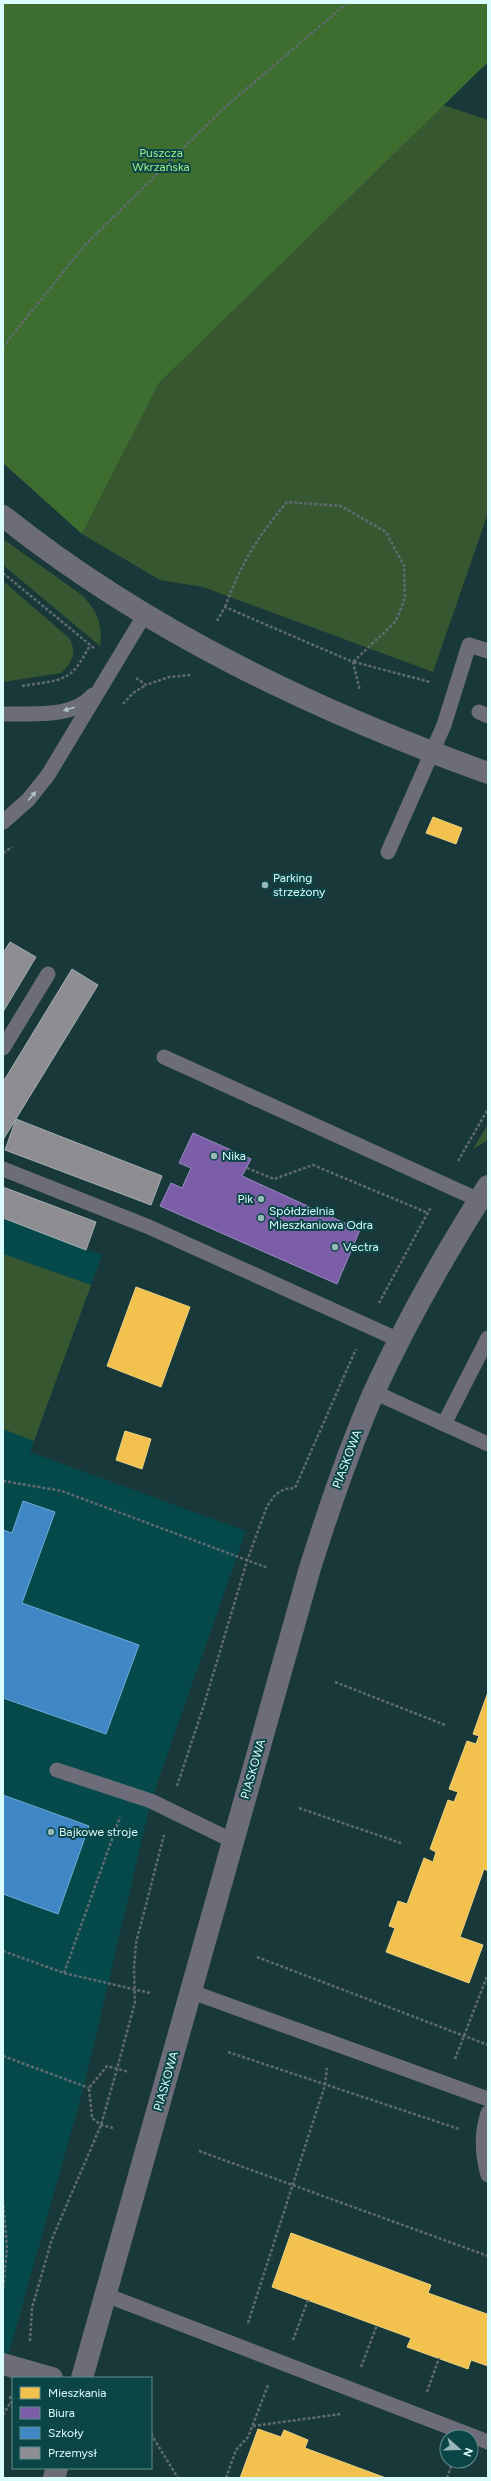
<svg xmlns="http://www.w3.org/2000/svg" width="491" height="2481" viewBox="0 0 491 2481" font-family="Figtree,sans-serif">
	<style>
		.built { fill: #06494b }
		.green { fill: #375731 }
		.forest { fill: #3d6e30 }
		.homes { fill: #f2c14e; stroke: #ebd382 }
		.offices { fill: #7b5ea7; stroke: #988dc1 }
		.schools { fill: #3f88c5; stroke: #6eabd6 }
		.industry { fill: #8d8d92; stroke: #a4aeb2 }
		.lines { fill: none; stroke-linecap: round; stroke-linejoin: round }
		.path { stroke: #606b71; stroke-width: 2.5; stroke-dasharray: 3 2; stroke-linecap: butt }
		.service { stroke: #6d6d79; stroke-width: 15 }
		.minor { stroke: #6d6d79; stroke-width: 22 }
		.tertiary { stroke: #6d6d79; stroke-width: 22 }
		.oneway { fill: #afc3c8 }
		.poi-dot { fill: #97b7b8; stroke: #0c4546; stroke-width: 1.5 }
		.labels { text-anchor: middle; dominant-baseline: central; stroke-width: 4; stroke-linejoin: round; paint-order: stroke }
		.park-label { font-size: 12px; fill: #a1e988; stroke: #0c4546 }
		.poi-label { font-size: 12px; fill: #dbfcfd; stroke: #0c4546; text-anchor: start }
		.street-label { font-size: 12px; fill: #dbfcfd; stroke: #0c4546 }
	</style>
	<rect width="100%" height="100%" fill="#193839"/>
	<path class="built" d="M3 1218 102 1255 30 1452 246 1531 151 1801 84 2086 3 2374Z"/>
	<g class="green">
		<path d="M443 105 488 120V513L433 672 203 587 160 580 82 534 159 383Z"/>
		<path d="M3 539 82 595C97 611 103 624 100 646L3 565Z"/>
		<path d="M3 581 69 638C77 652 73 662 61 673L3 682Z"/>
		<path d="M488 1124V1140L473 1149Z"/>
		<path d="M3 1254 91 1285 34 1441 3 1429Z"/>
	</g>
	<path class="forest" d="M3 3H488V62L159 383 82 534 3 463Z"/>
	<g class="homes">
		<path d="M433 817 462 828 456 844 426 833Z"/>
		<path d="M136 1287 190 1307 161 1387 107 1366Z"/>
		<path d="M125 1431 151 1439 142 1469 116 1460Z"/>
		<path d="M488 1692V1871L484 1869 460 1937 483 1945 469 1983 386 1952 395 1928 389 1926 398 1901 407 1904 424 1858 433 1862 436 1852 430 1849 448 1800 454 1802 458 1792 449 1789 467 1741 476 1744 479 1736 473 1734Z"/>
		<path d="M291 2233 431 2285 428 2293 487 2314 488 2311V2366L471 2360 468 2369 407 2347 411 2338 272 2287Z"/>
		<path d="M258 2429 281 2437 284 2430 308 2440 305 2448 386 2478H240Z"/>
	</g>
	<path class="offices" d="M193 1133 251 1159 242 1176 360 1230 337 1284 160 1206 171 1183 182 1188 191 1168 179 1163Z"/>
	<g class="schools">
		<path d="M23 1501 55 1512 22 1603 139 1645 106 1734 3 1698V1530L12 1533Z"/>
		<path d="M3 1795 89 1826 58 1914 3 1894Z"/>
	</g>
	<g class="industry">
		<path d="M10 942 36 957 3 1012V953Z"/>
		<path d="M72 969 98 985 3 1140V1082Z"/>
		<path d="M16 1119 162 1176 151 1205 5 1150Z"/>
		<path d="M3 1187 96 1222 86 1250 3 1218Z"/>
	</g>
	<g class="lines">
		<g class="path">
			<path d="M3 347 85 245 223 109 347 3"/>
			<path d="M3 573 95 649"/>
			<path d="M225 607C242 562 256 539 287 502L341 506 386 532 404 566 405 598 396 621 353 662"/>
			<path d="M217 621 225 607 353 662 360 691"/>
			<path d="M354 662 430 682"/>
			<path d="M136 678 146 685 169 677 191 675"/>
			<path d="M22 686C63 679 70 684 90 645"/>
			<path d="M123 704 133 693 146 685"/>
			<path d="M3 853 12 847"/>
			<path d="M458 1161 488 1109"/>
			<path d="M247 1168 274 1179 313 1165 428 1213"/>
			<path d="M379 1303 431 1207"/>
			<path d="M3 1481 62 1491 268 1568"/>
			<path d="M335 1682 445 1725"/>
			<path d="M177 1786 203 1708 247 1561 267 1506 276 1494 285 1489 295 1488 356 1349"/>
			<path d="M299 1808 401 1843"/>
			<path d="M3 1951 64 1973 150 1993"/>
			<path d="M257 1957 488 2045"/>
			<path d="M64 1973 120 1817"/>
			<path d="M228 2052 459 2129"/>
			<path d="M3 2056 89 2088"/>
			<path d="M455 2059 488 1974"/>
			<path d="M113 2128 101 2125 92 2118 89 2088 107 2066 129 2072"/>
			<path d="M199 2151 488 2256"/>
			<path d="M3 2200 7 2248 3 2290"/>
			<path d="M248 2323 325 2085 327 2068"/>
			<path d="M293 2340 308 2300"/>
			<path d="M30 2341 32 2308 52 2239 101 2125 117 2069 135 2002 134 1967 136 1943 164 1835"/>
			<path d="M361 2367 377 2325"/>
			<path d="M427 2392 439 2358"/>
			<path d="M10 2396 13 2411"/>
			<path d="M3 2415 10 2403"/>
			<path d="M253 2426 341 2414"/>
			<path d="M151 2434 178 2478"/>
			<path d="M226 2478 236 2450 248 2437 268 2385"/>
			<path d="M447 2478 453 2461"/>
		</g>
		<g class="service">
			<path d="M479 712 488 716"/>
			<path d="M3 714C32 713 72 719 93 695"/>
			<path d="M3 822 28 800 48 775 145 614"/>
			<path d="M388 852 444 725 469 645 488 651"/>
			<path d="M3 1048 48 974"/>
			<path d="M164 1057 479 1200"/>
			<path d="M3 1169 149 1227 399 1340"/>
			<path d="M374 1392 444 1424 488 1338"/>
			<path d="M444 1424 488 1444"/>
			<path d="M57 1770 151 1801 233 1841"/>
			<path d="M192 1992 488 2099"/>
			<path d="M488 2113C481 2134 482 2154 488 2175"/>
			<path d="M106 2295 488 2442"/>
		</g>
		<g class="minor">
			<path d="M3 2364 52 2378"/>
			<path d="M82 2378 310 1568C329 1508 349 1449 374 1392 407 1320 446 1252 488 1186"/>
			<path d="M54 2478 57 2468"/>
		</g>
		<path class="tertiary" d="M3 516C147 631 316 711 488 773"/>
	</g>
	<defs><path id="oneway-solid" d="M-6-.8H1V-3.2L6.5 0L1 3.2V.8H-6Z"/></defs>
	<g class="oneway">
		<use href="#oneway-solid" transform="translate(69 709) rotate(164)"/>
		<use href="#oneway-solid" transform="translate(32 796) rotate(-49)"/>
	</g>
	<g class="poi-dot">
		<circle cx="265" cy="885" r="4"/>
		<circle cx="214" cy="1156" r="4"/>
		<circle cx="261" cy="1199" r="4"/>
		<circle cx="261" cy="1218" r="4"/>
		<circle cx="335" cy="1247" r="4"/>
		<circle cx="51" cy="1832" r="4"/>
	</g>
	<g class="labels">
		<g class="park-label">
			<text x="161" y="153">Puszcza<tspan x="161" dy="14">Wkrzańska</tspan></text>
		</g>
		<g class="poi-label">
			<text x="273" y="878">Parking<tspan x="273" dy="14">strzeżony</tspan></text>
			<text x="222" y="1156">Nika</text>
			<text x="253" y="1199" text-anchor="end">Pik</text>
			<text x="269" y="1211">Spółdzielnia<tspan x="269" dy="14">Mieszkaniowa Odra</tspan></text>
			<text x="343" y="1247">Vectra</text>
			<text x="59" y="1832">Bajkowe stroje</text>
		</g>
		<g class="street-label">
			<text transform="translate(347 1459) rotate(-69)">PIASKOWA</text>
			<text transform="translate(253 1769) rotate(-74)">PIASKOWA</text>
			<text transform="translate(166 2081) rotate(-74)">PIASKOWA</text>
		</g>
	</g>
	<rect width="491" height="2481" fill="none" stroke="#dbfcfd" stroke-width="8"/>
	<rect x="12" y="2377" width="140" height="92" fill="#0c4546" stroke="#5f8e8f"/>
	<rect x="20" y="2387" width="20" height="12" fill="#f2c14e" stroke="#5f8e8f"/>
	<text x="48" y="2397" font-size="12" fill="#dbfcfd">Mieszkania</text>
	<rect x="20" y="2407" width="20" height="12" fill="#7b5ea7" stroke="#5f8e8f"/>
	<text x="48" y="2417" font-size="12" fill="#dbfcfd">Biura</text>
	<rect x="20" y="2427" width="20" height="12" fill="#3f88c5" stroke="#5f8e8f"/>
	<text x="48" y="2437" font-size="12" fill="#dbfcfd">Szkoły</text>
	<rect x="20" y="2447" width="20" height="12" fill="#8d8d92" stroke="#5f8e8f"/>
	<text x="48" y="2457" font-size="12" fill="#dbfcfd">Przemysł</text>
	<g transform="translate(459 2449) rotate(110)"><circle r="19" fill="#0c4546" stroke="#5f8e8f"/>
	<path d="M0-3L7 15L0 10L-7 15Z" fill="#97b7b8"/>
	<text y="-6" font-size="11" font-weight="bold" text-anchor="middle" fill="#dbfcfd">N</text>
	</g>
</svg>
